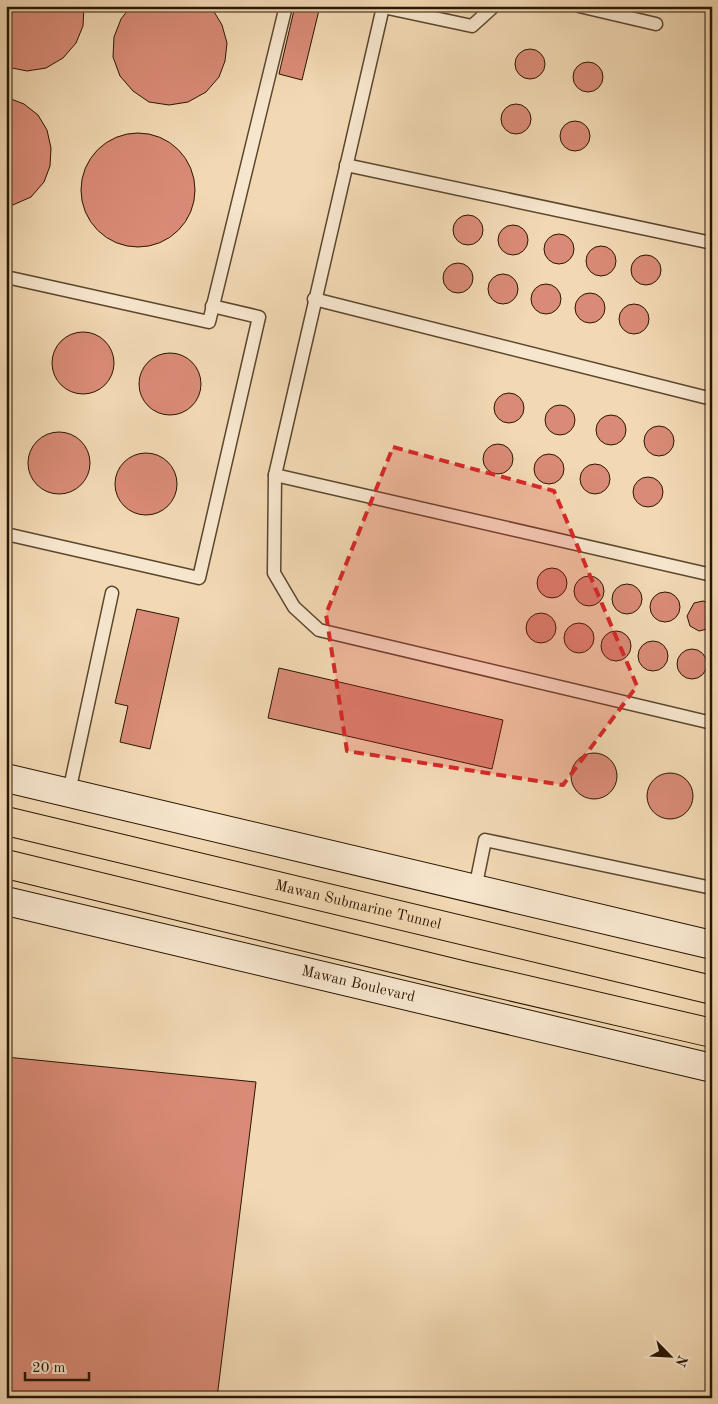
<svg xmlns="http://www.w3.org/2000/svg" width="718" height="1404" viewBox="0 0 718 1404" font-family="'Old Standard TT',serif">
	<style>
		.building { fill: #da8b77; stroke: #291601 }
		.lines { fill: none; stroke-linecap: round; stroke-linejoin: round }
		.service-casing { stroke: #5b472e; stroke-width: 15 }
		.secondary-casing { stroke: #291601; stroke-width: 30 }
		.trunk-casing { stroke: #291601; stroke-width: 30 }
		.service { stroke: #f7e6ce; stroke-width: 12 }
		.secondary { stroke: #f7e6ce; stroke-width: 28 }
		.trunk { stroke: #f2d9b4; stroke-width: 28 }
		.marked { fill: #d62828; fill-opacity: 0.2; stroke: #d62828; stroke-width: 4; stroke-dasharray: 10 6; stroke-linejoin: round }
		.labels { text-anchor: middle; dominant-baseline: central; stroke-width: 4; stroke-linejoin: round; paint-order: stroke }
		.street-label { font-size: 15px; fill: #291601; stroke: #f7e6ce }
	</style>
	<rect width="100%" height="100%" fill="#f2d9b4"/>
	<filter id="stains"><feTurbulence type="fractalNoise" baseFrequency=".004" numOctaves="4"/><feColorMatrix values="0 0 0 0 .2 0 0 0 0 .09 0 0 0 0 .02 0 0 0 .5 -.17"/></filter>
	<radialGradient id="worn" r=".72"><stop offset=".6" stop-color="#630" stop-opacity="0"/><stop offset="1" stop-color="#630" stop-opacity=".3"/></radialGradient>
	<g class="building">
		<path d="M6 6H84L83 26 76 43 63 58 46 68 27 71 7 67Z"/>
		<path d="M131 6H208L213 10 222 25 227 43 225 61 219 77 206 92 188 102 169 105 149 102 133 91 120 76 113 57 114 37 121 19Z"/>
		<path d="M295 6H320L302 80 279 74Z"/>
		<circle cx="530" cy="64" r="15"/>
		<circle cx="588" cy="77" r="15"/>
		<path d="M6 97 24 104 38 115 47 130 51 148 50 166 44 182 31 197 6 208Z"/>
		<circle cx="516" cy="119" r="15"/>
		<circle cx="575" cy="136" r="15"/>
		<circle cx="138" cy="190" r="57"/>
		<circle cx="468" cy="230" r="15"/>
		<circle cx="513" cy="240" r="15"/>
		<circle cx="559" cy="249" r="15"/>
		<circle cx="601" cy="261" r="15"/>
		<circle cx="646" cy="270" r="15"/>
		<circle cx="458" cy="278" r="15"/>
		<circle cx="503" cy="289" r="15"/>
		<circle cx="546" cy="299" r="15"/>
		<circle cx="590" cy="308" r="15"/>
		<circle cx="634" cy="319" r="15"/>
		<circle cx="83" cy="363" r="31"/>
		<circle cx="170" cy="384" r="31"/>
		<circle cx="509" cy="408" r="15"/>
		<circle cx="560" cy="420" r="15"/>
		<circle cx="611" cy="430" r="15"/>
		<circle cx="659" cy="441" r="15"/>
		<circle cx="59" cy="463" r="31"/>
		<circle cx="498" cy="459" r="15"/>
		<circle cx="146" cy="484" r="31"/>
		<circle cx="549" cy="469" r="15"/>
		<circle cx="595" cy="479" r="15"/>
		<circle cx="648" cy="492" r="15"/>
		<circle cx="552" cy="583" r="15"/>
		<circle cx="589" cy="591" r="15"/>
		<circle cx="627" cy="599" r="15"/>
		<circle cx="665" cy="607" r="15"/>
		<path d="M703 601 712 604V628L699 631 690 626 687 616 694 603Z"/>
		<path d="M137 609 179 618 150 749 120 742 128 706 115 703Z"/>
		<circle cx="541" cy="628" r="15"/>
		<circle cx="579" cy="638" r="15"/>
		<circle cx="616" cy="646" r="15"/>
		<circle cx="653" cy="656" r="15"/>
		<circle cx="692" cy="664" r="15"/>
		<path d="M279 668 503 720 492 769 268 718Z"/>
		<circle cx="594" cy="776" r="23"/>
		<circle cx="670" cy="796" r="23"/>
		<path d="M6 1057 256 1082 217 1398H6Z"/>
	</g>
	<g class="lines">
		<g class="service-casing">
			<g id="service">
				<path d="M494 6 472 26 383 7 275 475 274 573 294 607 319 630 712 723"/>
				<path d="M579 6 656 24"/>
				<path d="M346 165 712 243"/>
				<path d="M6 277 209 322 286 6"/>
				<path d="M314 299 712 399"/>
				<path d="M275 475 712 575"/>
				<path d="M6 534 199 578 259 317 212 306"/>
				<path d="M69 792 112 593"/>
				<path d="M475 889 485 840 712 888"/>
			</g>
		</g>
		<g class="secondary-casing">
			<g id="secondary">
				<path d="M6 778 712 945"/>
				<path id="s1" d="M6 901 712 1068"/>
			</g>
		</g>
		<g class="trunk-casing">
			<g id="trunk">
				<path id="s2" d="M6 821 712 990"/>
				<path d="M6 864 466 976 712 1033"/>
			</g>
		</g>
		<use href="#service" class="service"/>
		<use href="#secondary" class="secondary"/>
		<use href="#trunk" class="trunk"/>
	</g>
	<path class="marked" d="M393 447 554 491 637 686 563 785 347 751 326 614Z"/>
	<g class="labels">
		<g class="street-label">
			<text stroke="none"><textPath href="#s2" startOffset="362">Mawan Submarine Tunnel</textPath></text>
			<text stroke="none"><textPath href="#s1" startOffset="362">Mawan Boulevard</textPath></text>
		</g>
	</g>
	<rect width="718" height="1404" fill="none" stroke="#f2d9b4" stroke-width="25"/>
	<rect x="8" y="8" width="703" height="1389" fill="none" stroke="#291601" stroke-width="2.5"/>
	<rect x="12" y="12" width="693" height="1379" fill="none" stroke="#291601"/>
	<g transform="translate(670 1356) rotate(114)" stroke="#f7e6ce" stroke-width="4" paint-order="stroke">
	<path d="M0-4L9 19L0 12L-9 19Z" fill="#291601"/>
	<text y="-8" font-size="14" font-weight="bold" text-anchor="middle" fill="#291601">N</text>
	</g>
	<path d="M25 1372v8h64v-8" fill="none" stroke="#291601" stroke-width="2.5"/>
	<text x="32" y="1372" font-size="15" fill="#291601" stroke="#f7e6ce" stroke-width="4" paint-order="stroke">20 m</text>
	<rect width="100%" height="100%" filter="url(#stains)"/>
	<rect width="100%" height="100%" fill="url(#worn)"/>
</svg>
